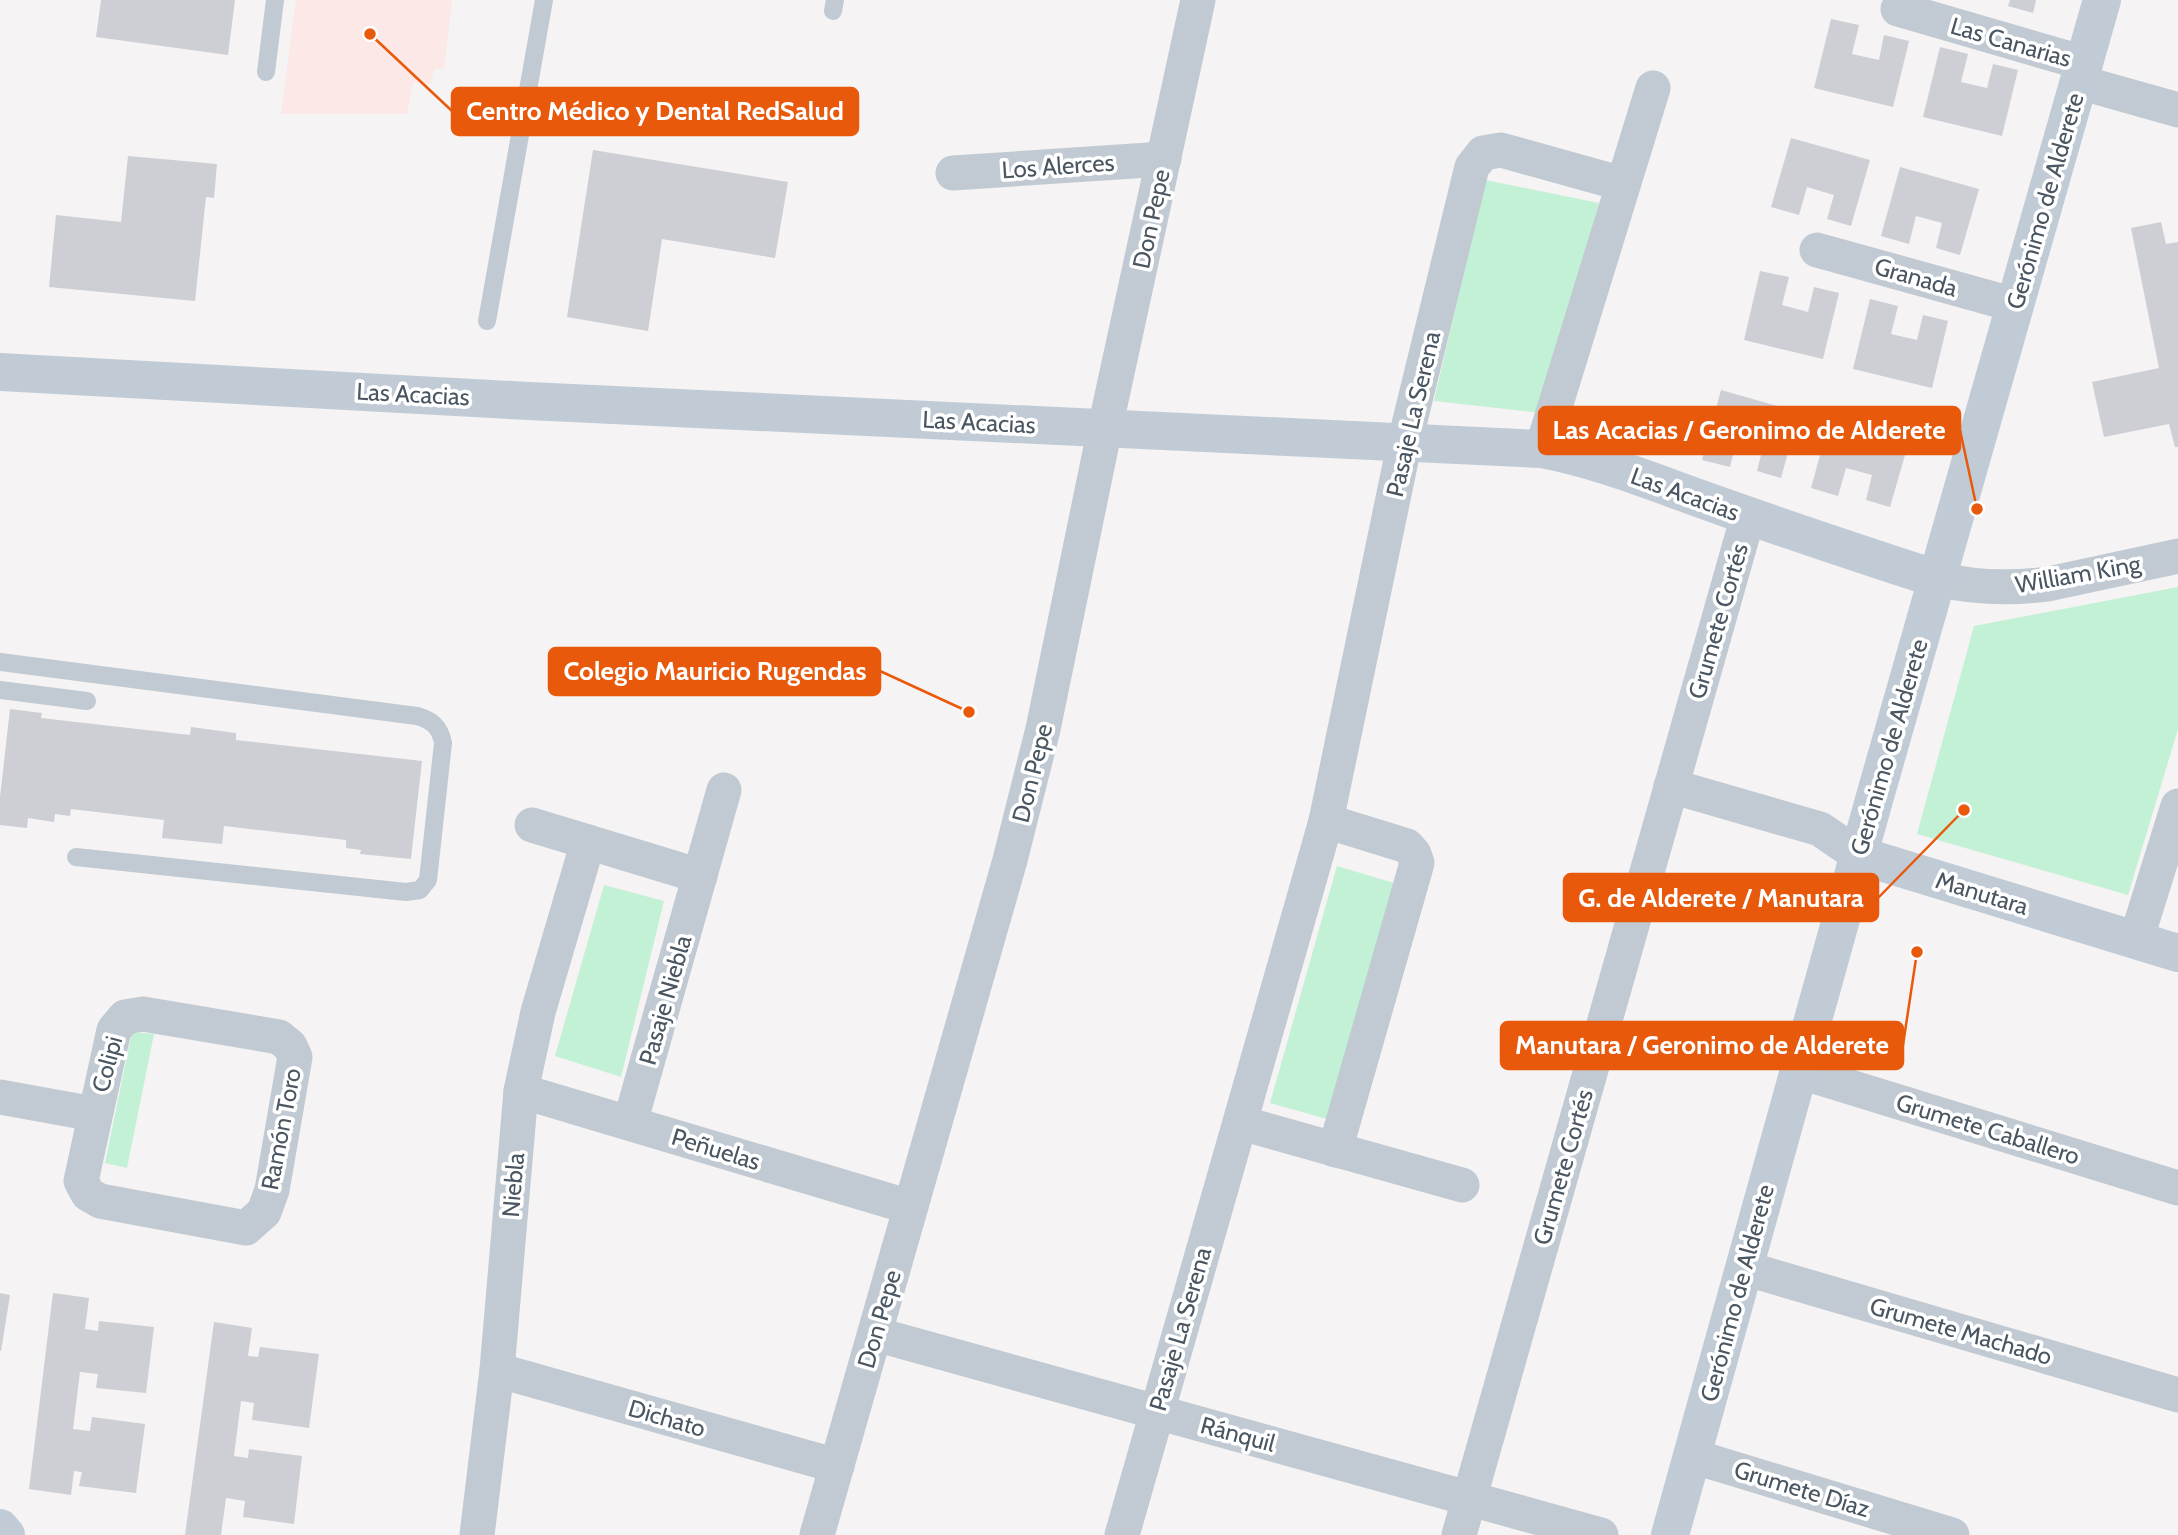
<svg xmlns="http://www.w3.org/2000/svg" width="2178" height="1535" viewBox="0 0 2178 1535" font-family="Cabin,sans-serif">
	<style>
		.medical { fill: #fce8e6 }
		.green { fill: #c3f1d5 }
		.building { fill: #cdcfd5 }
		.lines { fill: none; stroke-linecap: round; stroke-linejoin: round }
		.lane { stroke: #c1cad2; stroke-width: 18 }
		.street { stroke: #c1cad2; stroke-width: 35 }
		.secondary { stroke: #c1cbd6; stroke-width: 38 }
		.labels { text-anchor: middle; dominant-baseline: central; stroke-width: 7; stroke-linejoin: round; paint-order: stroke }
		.street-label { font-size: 24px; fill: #4a5661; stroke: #fff }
		.leader { fill: none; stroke: #e8590c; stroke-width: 2.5 }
		.callout-dot { fill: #e8590c; stroke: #fff; stroke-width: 2.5 }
		.callout { fill: #e8590c; stroke: #e8590c; stroke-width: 2.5 }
		.callout-label { font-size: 26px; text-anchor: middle; font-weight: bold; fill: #fff }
	</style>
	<rect width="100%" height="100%" fill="#f5f3f3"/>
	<path class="medical" d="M296 0H452L444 69H434L431 84 413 82 407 114H281Z"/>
	<g class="green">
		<path d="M1485 180 1599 203 1542 413 1434 401Z"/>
		<path d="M2178 587V729L2128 895 1917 834 1974 626Z"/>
		<path d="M1337 866 1394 883 1327 1119 1270 1103Z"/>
		<path d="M604 885 664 901 621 1077 555 1056Z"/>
		<path d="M132 1032 154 1034 127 1168 105 1163Z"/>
	</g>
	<g class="building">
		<path d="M101 0H235L228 55 96 37Z"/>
		<path d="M2010 0H2036L2033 13 2008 6Z"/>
		<path d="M1831 19 1859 25 1852 54 1879 60 1884 35 1909 41 1893 107 1814 88Z"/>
		<path d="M1940 47 1968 54 1961 82 1987 88 1993 64 2018 70 2002 136 1923 117Z"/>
		<path d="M1791 138 1870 160 1851 226 1827 219 1834 195 1807 187 1799 215 1771 207Z"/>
		<path d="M593 150 788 182 775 258 662 239 648 331 567 317Z"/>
		<path d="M128 156 217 164 214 198 206 197 195 301 49 287 56 215 121 222Z"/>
		<path d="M1900 167 1979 189 1960 255 1936 248 1942 223 1916 216 1909 244 1881 236Z"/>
		<path d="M2161 222 2166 244 2178 242V447H2175L2169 424 2104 437 2092 382 2159 368 2131 228Z"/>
		<path d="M1760 271 1789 277 1782 305 1808 312 1814 287 1839 293 1823 359 1744 340Z"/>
		<path d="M1870 299 1898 306 1891 334 1917 340 1923 315 1948 321 1932 388 1853 369Z"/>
		<path d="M1721 390 1799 412 1781 478 1757 471 1763 447 1737 439 1730 467 1702 460Z"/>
		<path d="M1830 419 1909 441 1890 507 1866 500 1872 475 1846 468 1838 496 1811 488Z"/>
		<path d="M10 709 42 713 41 718 190 735 191 727 236 733V740L422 761 411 859 360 854 361 850 346 848V840L224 826 222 844 162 838 164 820 71 809 70 816 55 814 54 822 28 818 27 828 0 825V797Z"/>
		<path d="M0 1293 10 1295 1 1351H0Z"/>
		<path d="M53 1293 89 1298 85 1329 98 1331 99 1321 154 1327 146 1393 96 1388 98 1374 80 1372 73 1429 90 1431 92 1417 145 1424 136 1493 79 1486 82 1472 74 1471 71 1495 29 1489Z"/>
		<path d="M214 1322 252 1328 248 1356 258 1357 260 1347 319 1354 309 1428 252 1420 254 1403 241 1401 234 1456 248 1458 249 1449 302 1456 294 1524 243 1517 245 1501 226 1498 221 1535H185Z"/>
	</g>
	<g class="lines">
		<g class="lane">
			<path d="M833 11 835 0"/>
			<path d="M266 72 275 0"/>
			<path d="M487 321 544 0"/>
			<path d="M0 662 417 716C432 720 440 727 443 743L428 880 420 890 406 892 76 857"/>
			<path d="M0 690 87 701"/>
		</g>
		<g class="street">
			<path d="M1898 9 2084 63"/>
			<path d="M2079 82 2178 110"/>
			<path d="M953 173 1164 159"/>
			<path d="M1817 250 2015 305"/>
			<path d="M1542 449 1653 88"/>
			<path d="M1937 579C1975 588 2010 589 2048 584L2178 556"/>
			<path d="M1671 786 1820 829 1858 855"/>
			<path d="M1326 821 1407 846 1414 854 1417 863 1335 1150"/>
			<path d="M532 825 700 876"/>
			<path d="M2136 940 2178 806"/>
			<path d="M143 1014 279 1037 290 1046 295 1057 272 1190 264 1212 246 1228 100 1201 88 1194 81 1181 114 1030 125 1017Z"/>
			<path d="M1798 1071 2178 1188"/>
			<path d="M521 1091 910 1207"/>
			<path d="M0 1097 94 1114"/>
			<path d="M630 1123 724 790"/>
			<path d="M1241 1123 1462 1185"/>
			<path d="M1744 1268 2178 1395"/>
			<path d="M875 1334 1601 1535"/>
			<path d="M497 1370 837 1466"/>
			<path d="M1692 1456 1952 1535"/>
			<path d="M477 1535 497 1370 521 1091 538 1012 588 842"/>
			<path d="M817 1535 1010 860 1043 729 1105 428 1198 0"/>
			<path d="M1122 1535 1326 821 1405 441 1472 167 1483 153 1501 150 1623 184"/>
			<path d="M1459 1535 1748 516"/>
		</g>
		<g class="secondary">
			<path d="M0 372 529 401 1542 449C1601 460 1658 484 1715 504 1788 530 1863 555 1937 579"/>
			<path d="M1858 855 2178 953"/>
			<path d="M0 1528 6 1535"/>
			<path d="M1670 1535 1874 800 2102 0"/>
		</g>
	</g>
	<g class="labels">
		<g class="street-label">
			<text transform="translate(2011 42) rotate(16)">Las Canarias</text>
			<text transform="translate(1058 166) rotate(-4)">Los Alerces</text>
			<text transform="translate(2045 201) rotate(-74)">Gerónimo de Alderete</text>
			<text transform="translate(1151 219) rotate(-78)">Don Pepe</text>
			<text transform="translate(1916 277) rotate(16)">Granada</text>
			<text transform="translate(413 394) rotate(3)">Las Acacias</text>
			<text transform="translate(1413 414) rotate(-77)">Pasaje La Serena</text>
			<text transform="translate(979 422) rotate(3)">Las Acacias</text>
			<text transform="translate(1685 494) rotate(20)">Las Acacias</text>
			<text transform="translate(2078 574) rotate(-10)">William King</text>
			<text transform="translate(1718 621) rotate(-74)">Grumete Cortés</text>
			<text transform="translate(1889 747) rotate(-74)">Gerónimo de Alderete</text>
			<text transform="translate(1032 773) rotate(-76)">Don Pepe</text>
			<text transform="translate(1982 893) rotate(17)">Manutara</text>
			<text transform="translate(665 1000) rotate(-74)">Pasaje Niebla</text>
			<text transform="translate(107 1064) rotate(-75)">Colipi</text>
			<text transform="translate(281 1129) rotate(-79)">Ramón Toro</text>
			<text transform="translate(1988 1129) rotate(17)">Grumete Caballero</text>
			<text transform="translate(716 1149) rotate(17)">Peñuelas</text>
			<text transform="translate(1563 1167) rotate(-74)">Grumete Cortés</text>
			<text transform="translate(513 1185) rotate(-85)">Niebla</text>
			<text transform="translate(1737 1293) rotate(-75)">Gerónimo de Alderete</text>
			<text transform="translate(879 1319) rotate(-74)">Don Pepe</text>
			<text transform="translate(1180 1329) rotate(-74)">Pasaje La Serena</text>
			<text transform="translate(1961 1331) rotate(16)">Grumete Machado</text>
			<text transform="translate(667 1418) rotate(16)">Dichato</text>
			<text transform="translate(1238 1434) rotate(15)">Ránquil</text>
			<text transform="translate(1802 1489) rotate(17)">Grumete Díaz</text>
		</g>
	</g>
	<path class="leader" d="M370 34L452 111M1977 509L1960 430M969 712L880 671M1964 810L1878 898M1917 952L1903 1045"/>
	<g class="callout-dot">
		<circle cx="370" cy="34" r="7"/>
		<circle cx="1977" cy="509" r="7"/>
		<circle cx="969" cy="712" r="7"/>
		<circle cx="1964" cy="810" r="7"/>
		<circle cx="1917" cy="952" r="7"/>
	</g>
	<g class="callout">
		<rect x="452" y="88" width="406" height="47" rx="7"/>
		<rect x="1539" y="407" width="421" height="47" rx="7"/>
		<rect x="549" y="648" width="331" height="47" rx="7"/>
		<rect x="1564" y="874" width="314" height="47" rx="7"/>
		<rect x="1501" y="1022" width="402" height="47" rx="7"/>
	</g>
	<g class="callout-label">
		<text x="655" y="120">Centro Médico y Dental RedSalud</text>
		<text x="1749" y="439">Las Acacias / Geronimo de Alderete</text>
		<text x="715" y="680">Colegio Mauricio Rugendas</text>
		<text x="1721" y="907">G. de Alderete / Manutara</text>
		<text x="1702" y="1054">Manutara / Geronimo de Alderete</text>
	</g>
</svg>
